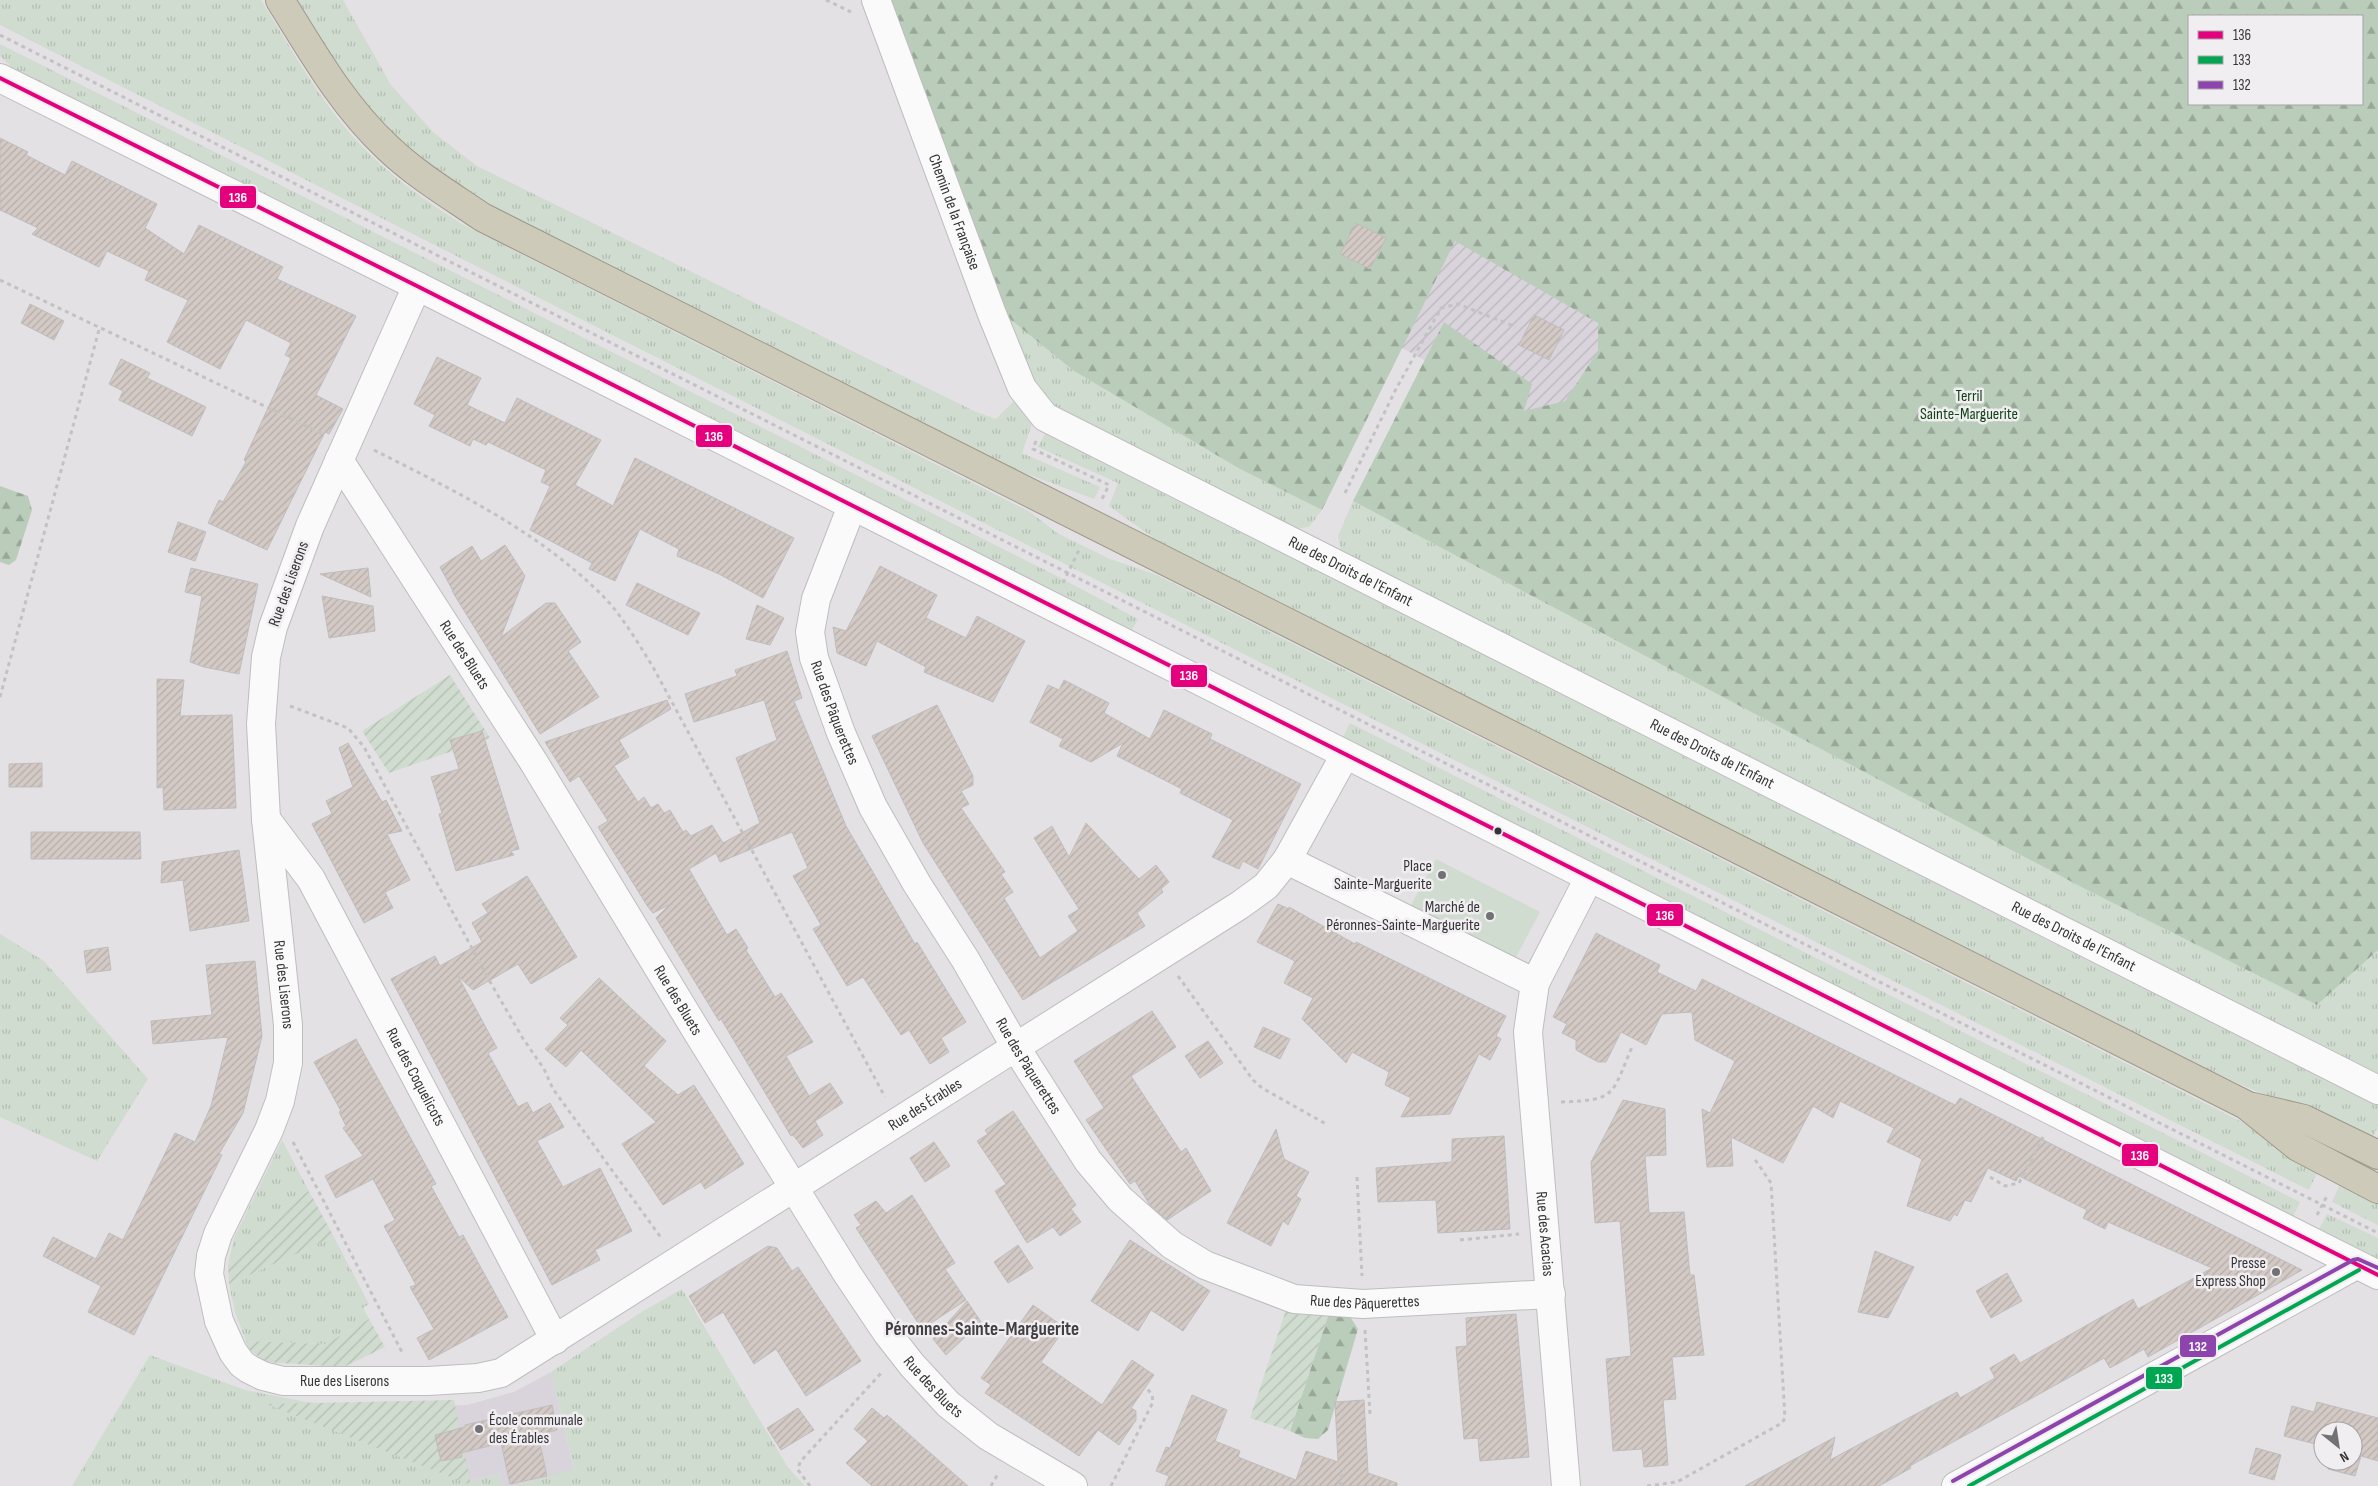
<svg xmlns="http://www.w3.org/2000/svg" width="2378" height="1486" viewBox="0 0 2378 1486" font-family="'Sofia Sans Condensed',sans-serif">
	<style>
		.built { fill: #d9d3db }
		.industrial { fill: url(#industrial-furrows) }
		.grass { fill: url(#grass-tufts) }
		.forest { fill: url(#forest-firs); fill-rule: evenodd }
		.garden { fill: url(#garden-furrows) }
		.pitch { fill: #d0dcd0 }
		.building { fill: url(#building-hatch); stroke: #bebdbe }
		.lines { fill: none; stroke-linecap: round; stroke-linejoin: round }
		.minor-casing { stroke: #bebdbf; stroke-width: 30 }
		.highway-casing { stroke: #9d9888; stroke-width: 30 }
		.path { stroke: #c2c2c2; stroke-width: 3; stroke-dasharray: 4 4; stroke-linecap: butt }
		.minor { stroke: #fbfafb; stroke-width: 28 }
		.highway { stroke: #cecaba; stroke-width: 28 }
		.bus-1-casing { stroke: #f1eef2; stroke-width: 8 }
		.bus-2-casing { stroke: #f1eef2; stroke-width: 8 }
		.bus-3-casing { stroke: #f1eef2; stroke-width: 8 }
		.bus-1 { stroke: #e5007d; stroke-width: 4 }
		.bus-2 { stroke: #00a651; stroke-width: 4 }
		.bus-3 { stroke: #8e44ad; stroke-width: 4 }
		.bus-dot { fill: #353436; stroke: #f1eef2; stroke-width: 2 }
		.poi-dot { fill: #727173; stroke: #f1eef2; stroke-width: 2 }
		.labels { text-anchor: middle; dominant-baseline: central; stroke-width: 5; stroke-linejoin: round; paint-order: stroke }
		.street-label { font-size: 16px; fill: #353436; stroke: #f1eef2 }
		.park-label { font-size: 16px; fill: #0f4312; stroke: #f1eef2 }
		.poi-label { font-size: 16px; fill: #353436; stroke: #f1eef2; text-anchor: end }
		.quarter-label { font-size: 19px; font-weight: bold; fill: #423f43; stroke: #f1eef2 }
		.line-badge { stroke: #f1eef2; stroke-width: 2 }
		.badge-label { font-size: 14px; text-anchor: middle; font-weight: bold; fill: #fff }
	</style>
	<defs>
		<pattern id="industrial-furrows" width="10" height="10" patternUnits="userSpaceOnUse" patternTransform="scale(1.25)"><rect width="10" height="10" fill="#d9d3db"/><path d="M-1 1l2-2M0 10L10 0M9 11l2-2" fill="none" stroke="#bbb6bd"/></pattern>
		<pattern id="grass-tufts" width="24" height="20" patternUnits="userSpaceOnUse" patternTransform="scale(1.25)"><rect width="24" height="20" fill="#d0dcd0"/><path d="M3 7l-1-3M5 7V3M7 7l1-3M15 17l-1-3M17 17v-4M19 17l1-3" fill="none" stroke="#b3bdb3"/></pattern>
		<pattern id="forest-firs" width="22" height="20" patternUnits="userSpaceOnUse" patternTransform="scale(1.25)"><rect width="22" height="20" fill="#bacdba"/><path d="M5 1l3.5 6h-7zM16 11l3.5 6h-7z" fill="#98a798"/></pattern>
		<pattern id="garden-furrows" width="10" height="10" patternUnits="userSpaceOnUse" patternTransform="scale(1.25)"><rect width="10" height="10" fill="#d0dcd0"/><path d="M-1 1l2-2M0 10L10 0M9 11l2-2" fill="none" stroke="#b3bdb3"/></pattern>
		<pattern id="building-hatch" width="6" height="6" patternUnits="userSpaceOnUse" patternTransform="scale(1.25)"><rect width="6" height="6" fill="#d3c9c5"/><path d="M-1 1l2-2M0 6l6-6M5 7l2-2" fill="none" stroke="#b6adaa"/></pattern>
	</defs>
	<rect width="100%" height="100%" fill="#e3e1e4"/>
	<path class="built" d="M551 1372 574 1470 513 1486H503L500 1474 465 1482 434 1406 467 1405 514 1392Z"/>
	<path class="industrial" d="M1452 231 1625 324 1564 436 1391 342Z"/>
	<g class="grass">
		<path d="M0 0H261C291 48 319 100 358 142 388 175 425 200 462 224L1030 512 1057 533 1110 559 1157 575 2256 1129 2320 1167 2309 1190 1049 556 0 25Z"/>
		<path d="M294 0H343L391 85 434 133 477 166 974 411 996 419 1016 399 1032 424 1022 453 1100 487 1094 499 1009 467 482 203 458 189 374 121 346 82Z"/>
		<path d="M0 44 1053 574 1138 619 1131 632 15 70 0 56Z"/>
		<path d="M1010 319 1074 371 1240 469 1322 510 1309 527 1295 529 1054 411 1025 370Z"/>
		<path d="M1045 434 2051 942 2378 1104V1126L2371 1142 2208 1070 1158 541 1109 506 1118 483 1038 447Z"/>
		<path d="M1353 501 2087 890 2317 1005 2378 950V1078L1341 551 1338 536Z"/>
		<path d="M1350 723 2300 1202 2292 1219 1343 737Z"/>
		<path d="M0 934 44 961 148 1079 97 1161 0 1117Z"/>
		<path d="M282 1140 309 1191 295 1199 228 1265 234 1238Z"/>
		<path d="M2342 1180 2378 1199V1225L2332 1202Z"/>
		<path d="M2327 1214 2378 1238V1259L2319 1229Z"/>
		<path d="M334 1237 369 1304 363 1308 369 1319 326 1344 246 1341 235 1312 229 1284Z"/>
		<path d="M682 1289 787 1466 805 1486H513L574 1469 551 1372 640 1313Z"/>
		<path d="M150 1355 245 1390 306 1402 391 1408 465 1482 500 1474 503 1486H72Z"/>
	</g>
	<g class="forest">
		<path d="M880 0H2378V950L2317 1005 2087 890 1353 501 1444 322 1532 384 1524 411 1565 401 1598 351V323L1455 241 1322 510 1240 469 1074 371 1010 319 973 240ZM2189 16H2362V104H2189Z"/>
		<path d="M0 486 28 496 32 510 16 560 9 565 0 562Z"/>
		<path d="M1336 1314 1349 1315 1358 1329 1328 1430 1318 1439 1305 1438 1290 1431 1328 1316Z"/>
	</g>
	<g class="garden">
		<path d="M450 675 490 738 389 773 362 731Z"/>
		<path d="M309 1191 334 1237 229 1284 228 1265 295 1199Z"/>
		<path d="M1287 1307 1328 1316 1290 1431 1250 1418Z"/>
		<path d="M369 1319 385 1347 344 1367 265 1362 248 1348 246 1341 326 1344Z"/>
		<path d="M454 1400 471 1485 266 1404Z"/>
	</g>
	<path class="pitch" d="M1436 859 1540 912 1515 959 1410 907Z"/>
	<g class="building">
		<path d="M0 138 28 152 26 155 65 175 72 161 157 204 145 228 184 254 199 225 283 267 277 279 356 316 316 395 343 409 329 434 325 432 267 550 208 523 219 500 223 502 246 462 244 460 291 358 285 355 291 343 246 320 220 369 167 342 188 300 145 280 149 271 107 251 99 267 32 234 38 228 0 210Z"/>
		<path d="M1356 223 1386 238 1370 269 1340 254Z"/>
		<path d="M30 304 64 321 54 340 21 323Z"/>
		<path d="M1534 315 1564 330 1549 360 1519 345Z"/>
		<path d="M437 357 481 378 467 405 505 423 517 398 601 440 575 485 613 506 635 458 794 538 763 598 719 574 677 556 679 549 640 529 615 581 589 569 592 563 530 530 550 486 541 482 546 470 488 442 486 445 473 439 470 446 429 426 435 415 414 404Z"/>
		<path d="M121 359 150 373 147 378 206 407 192 436 119 400 123 391 109 384Z"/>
		<path d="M178 522 206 532 195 561 168 552Z"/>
		<path d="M505 545 525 576 501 637 546 603H555L581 642 568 651 599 697 540 734 452 591H453L440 567 472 546 481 561Z"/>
		<path d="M880 566 937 595 926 618 966 638 977 616 1025 641 993 702 924 672 926 667 877 641 866 666 837 653 833 627 846 631Z"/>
		<path d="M191 568 258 584 239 674 204 667 190 662 202 596 185 592Z"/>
		<path d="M368 568 371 597 320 574Z"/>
		<path d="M637 583 700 613 688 635 626 605Z"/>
		<path d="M322 596 373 606 375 631 329 638Z"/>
		<path d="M757 605 784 618 770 645 746 639Z"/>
		<path d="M787 651 802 698 794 701 846 826 915 944 917 942 966 1022 941 1038 949 1052 930 1064 909 1030 901 1035 863 977 847 986 813 929 821 925 793 876 808 868 792 832 720 862 716 853 689 869 727 935 736 929 748 948 746 950 775 997 781 993 813 1042 786 1056 809 1096 830 1083 843 1103 815 1121 823 1135 803 1148 793 1135 791 1136 721 1019 719 1021 656 918 669 905 653 913 648 907 598 827 608 821 579 776 570 782 545 742 667 700 671 709 619 740 629 757 614 766 638 802 644 797 651 808 658 804 664 813 670 810 683 832 686 830 691 836 712 825 723 843 760 823 736 758 777 740 764 700 694 722 685 694 737 676 735 670Z"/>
		<path d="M157 679 184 680 180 716 232 715 236 808 164 810 163 787 157 788Z"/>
		<path d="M1064 680 1109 703 1104 713 1150 739 1164 710 1212 734 1210 739 1301 784 1258 869 1243 861 1239 869 1212 857 1233 820 1180 793 1182 789 1117 756 1123 743 1091 762 1059 746 1063 739 1030 722 1048 685 1059 690Z"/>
		<path d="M937 705 973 776V785L961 791 969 804 961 808 1005 872 1001 874 1013 892 1004 898 1040 958 1078 931 1068 916 1079 909 1034 838 1052 826 1069 857 1086 823 1139 879 1156 865 1169 882 1161 889 1163 892 1137 913 1145 926 1023 1000 923 843 872 736Z"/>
		<path d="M482 731 519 849 511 851 514 855 456 871 439 814 442 813 431 777 459 769 450 740Z"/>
		<path d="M348 743 382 802 386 800 402 831 387 834 410 880 385 892 393 908 364 923 312 824 332 814 326 801 353 787 339 748Z"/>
		<path d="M42 763V787H9V764Z"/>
		<path d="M31 832H140L141 859H31Z"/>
		<path d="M239 850 249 921 190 931 183 880 161 883 162 862Z"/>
		<path d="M527 876 577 957 531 984 518 964 473 990 458 976 497 1048 488 1053 518 1107 527 1102 533 1113 550 1103 564 1127 537 1141 563 1187 600 1168 632 1231 595 1250 600 1260 552 1285 391 979 435 956 440 966 482 942 472 923 488 913 482 904Z"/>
		<path d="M1278 904 1289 909V907L1355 944 1356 942 1506 1016 1496 1036 1501 1039 1490 1060 1479 1054 1450 1114 1401 1117 1411 1098 1385 1085 1389 1072 1352 1052 1346 1063 1302 1019 1313 998 1284 983 1295 961 1257 942Z"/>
		<path d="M1596 933 1660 965 1657 972 1696 991 1702 979 1955 1105 1960 1098 2302 1270 2148 1357 2144 1349 2110 1368 2104 1358 1910 1466 1911 1468 1879 1486H1745L1835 1437 1830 1460 1957 1392 1960 1398 1995 1378 1990 1368 2014 1354 2020 1363 2133 1299 2138 1309 2212 1268 2108 1222 2105 1229 2083 1218 2087 1210 2019 1176 2016 1181 1988 1168 1971 1202 1965 1200 1957 1216 1954 1214 1950 1221 1907 1206 1922 1159 1887 1142 1894 1128 1840 1101 1833 1118 1813 1106 1783 1163 1731 1137 1733 1166 1707 1167 1702 1109 1710 1113 1735 1061 1695 1040 1692 1012 1662 1014 1646 1045 1621 1032 1606 1062H1598L1576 1050V1040L1562 1033 1567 1024 1553 1017Z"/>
		<path d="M108 947 111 970 87 973 84 951Z"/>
		<path d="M255 961 262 1036 243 1113 219 1154 222 1155 134 1335 88 1312 101 1286 43 1256 53 1237 96 1259 109 1233 123 1240 175 1133 195 1142 211 1106 228 1037 153 1044 151 1021 212 1015 206 965Z"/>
		<path d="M599 978 666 1041 644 1066 678 1095 694 1085 744 1164 705 1189 701 1182 663 1205 622 1144 656 1122 581 1050 566 1067 545 1049 568 1025 560 1018Z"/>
		<path d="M1152 1011 1176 1047 1131 1076 1181 1152 1186 1148 1211 1191 1167 1220 1150 1205 1135 1181 1130 1184 1086 1120 1104 1108 1074 1061Z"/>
		<path d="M1263 1027 1290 1039 1280 1059 1254 1047Z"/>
		<path d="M356 1039 436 1184 431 1186 459 1237 463 1235 508 1317 429 1360 417 1338 434 1329 410 1287 416 1285 384 1226 395 1220 373 1179 336 1198 325 1176 363 1156 343 1128 346 1126 339 1112 341 1111 314 1062Z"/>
		<path d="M1208 1041 1223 1063 1200 1078 1185 1056Z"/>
		<path d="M1623 1100 1665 1109 1666 1155 1645 1156 1649 1213 1684 1212 1690 1275H1694L1704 1355 1672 1357 1676 1399 1663 1400 1668 1465 1644 1467 1642 1449 1613 1451 1606 1359 1631 1356 1620 1221 1595 1223 1591 1162Z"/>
		<path d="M1013 1111 1076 1205 1071 1209 1081 1222 1060 1236 1053 1227 1027 1243 995 1191 1006 1184 977 1141 988 1134 985 1130Z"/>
		<path d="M1276 1129 1284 1159 1309 1172 1296 1196 1301 1199 1288 1225 1283 1221 1271 1246 1227 1223Z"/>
		<path d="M1504 1136 1510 1229 1438 1233 1436 1200 1378 1202 1376 1168 1452 1162V1139Z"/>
		<path d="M934 1142 950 1166 925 1182 910 1158Z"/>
		<path d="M912 1195 955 1263 945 1269 966 1300 922 1329 856 1228 861 1225 854 1215 876 1201 886 1213Z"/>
		<path d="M1130 1240 1210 1291 1183 1331 1151 1310 1138 1331 1091 1301Z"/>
		<path d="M1018 1245 1033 1268 1008 1283 994 1262Z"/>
		<path d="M768 1246 777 1248 792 1271 798 1267 861 1361 806 1396 776 1349 754 1364 723 1312 705 1323 689 1296Z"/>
		<path d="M1875 1251 1914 1267 1888 1318 1858 1312Z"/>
		<path d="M2007 1273 2022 1301 1991 1318 1976 1291Z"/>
		<path d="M967 1301 981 1322 946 1355 933 1339Z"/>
		<path d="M1033 1305 1065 1328 1041 1362 1102 1405 1132 1360 1154 1375 1131 1408 1136 1411V1420L1119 1445 1098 1430 1079 1456 985 1393 991 1385 981 1378Z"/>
		<path d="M1516 1314 1529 1457 1480 1461 1478 1438 1464 1439 1456 1347 1467 1346 1466 1318Z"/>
		<path d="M1192 1395 1227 1410 1215 1441 1240 1451 1238 1457 1296 1480 1306 1451 1338 1462 1335 1402 1364 1400 1368 1473 1397 1483V1486H1165L1169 1476 1156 1471 1166 1447 1170 1448Z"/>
		<path d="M2317 1402 2378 1418V1461L2361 1456 2355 1476 2328 1469 2330 1461H2353V1431H2323V1446L2284 1436 2292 1406 2314 1412Z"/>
		<path d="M552 1405 557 1430 538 1435 547 1476 510 1484 501 1443 461 1453 462 1457 441 1461 435 1435 465 1427V1425Z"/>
		<path d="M798 1408 814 1430 781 1450 767 1428Z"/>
		<path d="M872 1408 884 1418 887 1415 968 1486H872L846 1463 868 1441 854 1429Z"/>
		<path d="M2256 1448 2281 1455 2274 1480 2249 1473Z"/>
	</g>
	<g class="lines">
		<g class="minor-casing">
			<g id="minor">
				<path id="s1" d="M876 0 992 314 1022 388 1045 417 2378 1090"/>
				<path d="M0 78 417 286 2378 1275"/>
				<path id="s2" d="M417 286 310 526 273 627 266 657 261 724 266 819 288 1025V1063L280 1101 269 1130 218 1234 211 1256 209 1274 219 1321 233 1352 242 1364 249 1369 263 1376 283 1381H428L478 1378 501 1373 1240 905 1266 886 1287 860"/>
				<path id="s3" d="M339 460 533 761 696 1030 848 1275 887 1333 912 1365 948 1404 988 1436 1073 1486"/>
				<path id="s4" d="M852 506 816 599 810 632 814 658 841 733 873 807 917 884 965 959 1018 1051 1088 1161 1120 1199 1172 1245 1205 1265 1294 1299 1363 1304 1551 1294"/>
				<path d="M1345 755 1287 860 1535 983 1589 878"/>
				<path id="s5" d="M266 819 311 879 555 1340"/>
				<path id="s6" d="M1535 983 1528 1032 1566 1486"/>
				<path d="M1956 1486 2356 1265"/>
			</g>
		</g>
		<g class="highway-casing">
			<g id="highway">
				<path d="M280 0C312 51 342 105 387 147 416 175 450 195 482 217L2246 1105 2298 1147 2378 1189"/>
				<path d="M2253 1107 2304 1119 2378 1155"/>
			</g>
		</g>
		<g class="path">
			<path d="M826 0 851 12"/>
			<path d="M0 35 2378 1233"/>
			<path d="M0 280 323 434"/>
			<path d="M1036 441 1033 449 1109 485 1102 499"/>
			<path d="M374 450C455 491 538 531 603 596 623 617 638 643 653 667L885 1097"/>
			<path d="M1345 493 1396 389 1441 308 1458 304 1516 327"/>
			<path d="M1063 583 1080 548"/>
			<path d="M0 697 100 326"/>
			<path d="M290 706 348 728 364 747 489 980 522 1037 544 1069 553 1089 662 1239"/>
			<path d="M1178 976 1253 1080 1262 1088 1326 1124"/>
			<path d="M1561 1102C1617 1100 1611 1096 1632 1047"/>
			<path d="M293 1142 403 1354"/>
			<path d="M1357 1177 1362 1276"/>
			<path d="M1990 1177 2005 1186 2019 1183 2043 1137"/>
			<path d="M2317 1215 2328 1194"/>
			<path d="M1460 1240 1519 1234"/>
			<path d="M1365 1330 1370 1414"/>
			<path d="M810 1486 798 1470 800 1462 883 1371"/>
			<path d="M991 1486 999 1472"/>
			<path d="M1111 1486 1153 1402 1152 1395 1147 1388"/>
			<path d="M1340 1486 1343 1469"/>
			<path d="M1647 1486 1677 1482 1782 1423 1785 1418 1771 1183 1754 1158"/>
		</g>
		<use href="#minor" class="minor"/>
		<use href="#highway" class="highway"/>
		<g class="bus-1-casing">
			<path id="bus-1" d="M0 78 417 286 2378 1275"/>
		</g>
		<g class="bus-2-casing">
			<path id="bus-2" d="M1969 1486 2359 1270"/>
		</g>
		<g class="bus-3-casing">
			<path id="bus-3" d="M1953 1481 2353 1260 2358 1259 2378 1268"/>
		</g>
		<use href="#bus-1" class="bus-1"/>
		<use href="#bus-2" class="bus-2"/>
		<use href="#bus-3" class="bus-3"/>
	</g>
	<circle class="bus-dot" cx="1498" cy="831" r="4.5"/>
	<g class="poi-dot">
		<circle cx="1442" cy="875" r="5"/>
		<circle cx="1490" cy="916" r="5"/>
		<circle cx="2276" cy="1272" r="5"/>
		<circle cx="479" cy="1429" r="5"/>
	</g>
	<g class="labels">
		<g class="street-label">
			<text stroke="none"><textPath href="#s1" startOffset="226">Chemin de la Française</textPath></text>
			<text stroke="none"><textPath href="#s1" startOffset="794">Rue des Droits de l'Enfant</textPath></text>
			<text transform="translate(289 584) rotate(-70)">Rue des Liserons</text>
			<text stroke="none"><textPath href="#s3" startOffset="232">Rue des Bluets</textPath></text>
			<text stroke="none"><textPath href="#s4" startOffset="218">Rue des Pâquerettes</textPath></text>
			<text stroke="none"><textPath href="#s1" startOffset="1199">Rue des Droits de l'Enfant</textPath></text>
			<text stroke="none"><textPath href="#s1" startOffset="1604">Rue des Droits de l'Enfant</textPath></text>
			<text stroke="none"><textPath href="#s2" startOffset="730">Rue des Liserons</textPath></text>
			<text stroke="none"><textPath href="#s3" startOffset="638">Rue des Bluets</textPath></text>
			<text stroke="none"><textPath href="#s4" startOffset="622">Rue des Pâquerettes</textPath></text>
			<text stroke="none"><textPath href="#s5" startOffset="299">Rue des Coquelicots</textPath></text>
			<text stroke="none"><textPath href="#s2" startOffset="1898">Rue des Érables</textPath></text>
			<text stroke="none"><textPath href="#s6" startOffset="252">Rue des Acacias</textPath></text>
			<text stroke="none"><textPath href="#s4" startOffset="1058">Rue des Pâquerettes</textPath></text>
			<text stroke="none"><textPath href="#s2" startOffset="1239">Rue des Liserons</textPath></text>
			<text stroke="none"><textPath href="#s3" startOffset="1102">Rue des Bluets</textPath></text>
		</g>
		<g class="park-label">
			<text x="1969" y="396">Terril<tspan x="1969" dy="18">Sainte-Marguerite</tspan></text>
		</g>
		<g class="poi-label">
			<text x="1432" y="866">Place<tspan x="1432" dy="18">Sainte-Marguerite</tspan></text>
			<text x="1480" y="907">Marché de<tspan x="1480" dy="18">Péronnes-Sainte-Marguerite</tspan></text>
			<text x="2266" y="1263">Presse<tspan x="2266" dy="18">Express Shop</tspan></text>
			<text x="489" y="1420" text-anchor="start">École communale<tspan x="489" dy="18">des Érables</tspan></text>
		</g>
		<g class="quarter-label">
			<text x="982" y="1329">Péronnes-Sainte-Marguerite</text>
		</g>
	</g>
	<g class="line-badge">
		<rect x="219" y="185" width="38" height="24" rx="5" fill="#e5007d"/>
		<rect x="695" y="424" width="38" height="24" rx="5" fill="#e5007d"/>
		<rect x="1170" y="664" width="38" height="24" rx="5" fill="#e5007d"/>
		<rect x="1646" y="903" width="38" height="24" rx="5" fill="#e5007d"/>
		<rect x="2121" y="1143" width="38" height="24" rx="5" fill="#e5007d"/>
		<rect x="2179" y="1334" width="38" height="24" rx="5" fill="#8e44ad"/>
		<rect x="2145" y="1366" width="38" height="24" rx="5" fill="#00a651"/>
	</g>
	<g class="badge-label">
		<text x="238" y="202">136</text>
		<text x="714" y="441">136</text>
		<text x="1189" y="680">136</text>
		<text x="1665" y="920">136</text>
		<text x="2140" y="1160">136</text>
		<text x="2198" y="1351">132</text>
		<text x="2164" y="1383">133</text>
	</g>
	<rect x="2188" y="15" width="175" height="90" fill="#f1eef2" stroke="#a6a4a7"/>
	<rect x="2198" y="31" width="25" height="8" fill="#e5007d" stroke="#a6a4a7"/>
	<text x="2233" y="40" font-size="15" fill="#353436">136</text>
	<rect x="2198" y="56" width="25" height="8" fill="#00a651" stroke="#a6a4a7"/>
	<text x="2233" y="65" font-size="15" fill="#353436">133</text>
	<rect x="2198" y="81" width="25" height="8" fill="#8e44ad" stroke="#a6a4a7"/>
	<text x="2233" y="90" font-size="15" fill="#353436">132</text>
	<g transform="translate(2338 1446) rotate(150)"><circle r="24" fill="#f1eef2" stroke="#a6a4a7"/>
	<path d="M0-4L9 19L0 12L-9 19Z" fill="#727173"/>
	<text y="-8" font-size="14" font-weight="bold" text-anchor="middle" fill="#353436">N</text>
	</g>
</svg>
